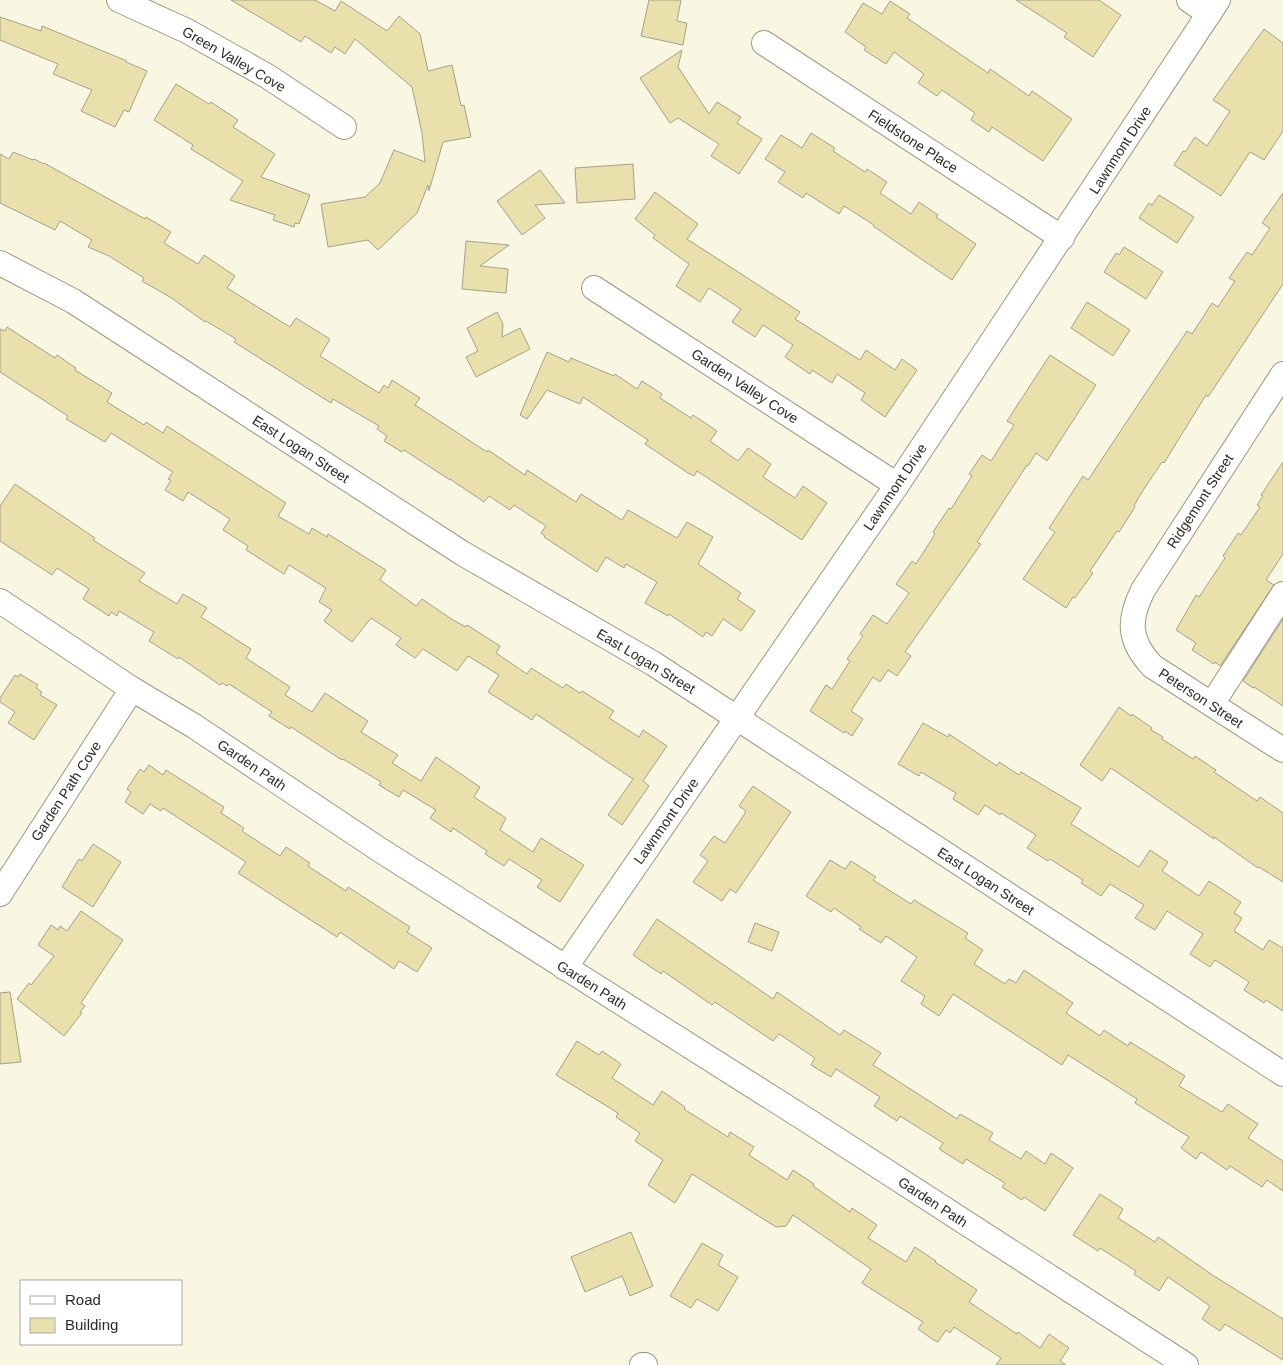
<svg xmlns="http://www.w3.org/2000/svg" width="1283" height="1365" viewBox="0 0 1283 1365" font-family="Arial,sans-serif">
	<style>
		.building { fill: #e9e0ab; stroke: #a4a18e }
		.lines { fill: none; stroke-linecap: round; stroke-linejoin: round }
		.minor-casing { stroke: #9c9885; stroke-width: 26 }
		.minor { stroke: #fff; stroke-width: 24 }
		.labels { text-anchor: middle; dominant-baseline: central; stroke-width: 4; stroke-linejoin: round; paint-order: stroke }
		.street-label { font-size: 14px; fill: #2b2922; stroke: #fff }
	</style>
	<rect width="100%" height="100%" fill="#f9f6e1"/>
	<g class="building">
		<path d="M231 0H315L335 11 341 1 387 31 399 16 420 34 428 71 452 65 461 106 464 105 471 137 443 142 429 191 428 185 417 213 378 250 368 240 328 247 321 204 365 197 380 183 394 150 425 162 422 133 412 87 355 39 345 54 335 47 331 53 305 36 301 42Z"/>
		<path d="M649 0H681L677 21 687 23 683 45 641 36Z"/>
		<path d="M1016 0H1099L1121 15 1093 57 1064 37 1067 33Z"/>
		<path d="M890 1 910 14 907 18 988 73 990 69 1029 96 1032 91 1072 119 1043 161 992 127 989 132 971 120 975 113 942 90 937 96 918 83 924 74 894 52 886 64 864 50 866 47 845 32 863 3 882 14Z"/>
		<path d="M0 17 41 31 42 26 127 61 126 62 147 71 129 112 124 110 115 127 81 111 92 90 53 74 58 64 0 40Z"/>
		<path d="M1264 29 1283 43V131L1264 160 1250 152 1221 196 1174 165 1183 151 1185 152 1195 137 1207 146 1230 111 1213 100Z"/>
		<path d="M682 50 678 67 709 114 717 102 741 117 737 123 762 139 739 174 711 156 719 144 678 118 670 123 640 78Z"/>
		<path d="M176 84 209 104 211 102 238 120 233 127 275 154 261 177 310 195 299 224 295 223 294 227 273 220 275 215 230 200 243 181 191 149 193 145 154 120Z"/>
		<path d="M811 133 835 148 833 151 865 172 867 169 887 182 880 193 911 214 919 202 938 215 936 217 976 244 952 280 873 226 874 225 844 206 839 214 806 193 803 198 778 182 785 172 765 159 781 135 802 148Z"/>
		<path d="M13 152 33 160 34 159 44 164V163L145 219 146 217 171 232 164 243 198 264 204 255 235 276 227 288 290 327 296 318 330 339 320 356 379 393 384 385 388 388 392 380 420 398 415 405 487 452 488 450 525 475 527 470 576 502 581 494 622 520 628 510 677 538 687 522 713 537 698 564 741 593 737 599 755 611 741 631 723 619 712 636 706 632 703 637 669 614 668 616 645 603 657 582 626 564 624 568 606 557 597 572 544 537 545 536 541 533 546 526 514 505 510 510 489 496 484 502 450 479V480L404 450 402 452 384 441 387 436 377 429 379 426 333 399 331 403 234 342 236 339 206 321 205 322 170 297 142 281 144 278 109 256 88 247 92 240 60 221 55 230 0 203V154L9 159Z"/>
		<path d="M633 164 635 199 577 203 575 168Z"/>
		<path d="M540 170 565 203 535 205 545 218 522 235 497 201Z"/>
		<path d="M655 192 698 224 687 239 800 312 795 319 860 360 866 350 895 370 902 359 917 370 885 417 861 400 865 393 837 374 832 383 812 370 810 374 785 357 793 345 763 325 755 337 732 322 741 309 709 288 700 302 676 286 689 264 653 238 655 235 635 219Z"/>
		<path d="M1283 193V284L1208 397 1206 395 1164 463 1162 462 1140 495 1134 506 1135 507 1119 532 1117 531 1090 571 1093 573 1075 598 1073 597 1066 608 1023 579 1055 532 1049 528 1083 476 1088 480 1187 331 1192 334 1212 303 1218 307 1235 281 1229 278 1247 252 1252 255 1270 228 1262 223Z"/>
		<path d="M1159 195 1194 217 1177 243 1139 218 1149 203 1152 205Z"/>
		<path d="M466 241 509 245 480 266 508 269 506 293 462 289Z"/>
		<path d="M1124 247 1163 272 1146 299 1104 272 1116 253 1119 255Z"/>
		<path d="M1087 302 1130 330 1113 356 1071 328Z"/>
		<path d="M497 312 503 324 502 337 520 328 530 349 476 377 466 357 478 351 467 328Z"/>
		<path d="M7 327 55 358 57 355 76 368 75 370 112 393 107 402 144 425 146 422 163 433 167 426 286 503 278 516 309 534 312 528 327 537 328 534 386 570 380 580 416 606 422 599 453 620 466 627 467 625 500 646 496 653 527 674 531 668 563 688 566 684 580 693 582 691 614 711 609 718 639 737 643 730 667 746 643 781 649 786 622 825 608 815 633 779 536 714 532 720 488 692 499 675 468 656 457 671 423 649 415 658 396 645 401 638 371 618 352 642 324 621 332 610 319 602 326 588 289 565 284 574 246 550 248 546 223 530 230 519 188 492 183 501 165 490 171 480 168 479 173 472 111 433 105 442 66 419 68 416 0 372V329L5 331Z"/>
		<path d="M547 352 569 362 571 358 614 376 615 374 637 389 642 381 662 394 660 398 691 418 693 415 717 431 710 441 738 461 748 448 771 464 763 477 795 498 803 486 827 503 802 540 697 471 694 476 688 473 645 444 648 440 583 397 580 404 547 390 527 419 520 415Z"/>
		<path d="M1050 355 1096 385 1047 461 1036 453 1028 466 1027 465 977 542 981 544 905 652 911 656 897 676 888 670 880 682 873 677 851 711 863 719 852 736 845 731 844 733 810 711 826 685 832 689 850 661 847 659 863 636 860 634 873 615 887 624 909 593 896 584 912 561 916 564 935 534 933 532 949 508 951 509 972 476 969 474 982 455 991 461 1014 425 1007 421Z"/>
		<path d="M1283 462V554L1266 580 1274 585 1220 666 1215 662 1214 664 1192 650 1196 643 1176 630 1196 595 1199 597 1225 558 1223 556 1238 533 1241 535 1260 507 1257 505 1263 496 1261 495Z"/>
		<path d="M15 484 95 538 93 540 145 573 139 581 177 604 183 594 207 608 201 617 251 649 246 658 290 687 285 695 312 712 325 693 368 721 361 732 398 755 392 763 421 781 436 757 480 787 474 797 506 818 500 830 533 852 541 838 584 865 560 902 537 887 542 880 509 859 504 866 485 854 487 851 453 828 451 832 430 818 436 810 403 790 399 797 379 785 381 782 343 759 342 760 291 727 290 729 269 716 272 712 229 684 227 686 222 683 220 685 179 657 178 659 149 641 154 632 119 611 117 616 111 612 109 616 83 599 89 589 57 568 52 575 0 541V506Z"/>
		<path d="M1283 619V706L1254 687 1253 688 1243 681Z"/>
		<path d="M20 674 38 685 36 688 42 692 40 695 57 705 34 740 8 723 15 712 0 702V698L15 675 18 677Z"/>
		<path d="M1119 707 1131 716 1132 714 1152 728 1151 730 1163 737 1162 739 1193 759 1195 756 1216 770 1214 772 1257 801 1260 797 1283 813V882L1259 867 1258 868 1214 837V839L1111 768 1102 781 1080 765Z"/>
		<path d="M923 723 948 737 949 734 997 766 999 762 1019 775 1021 772 1081 808 1071 824 1139 867 1150 850 1168 862 1162 871 1199 896 1209 881 1241 902 1234 913 1242 918 1234 931 1263 950 1269 940 1283 948V1011L1266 1000 1264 1003 1244 990 1249 982 1215 960 1210 967 1190 954 1203 934 1167 911 1155 930 1135 918 1144 905 1110 884 1101 896 1081 883 1083 880 1050 859 1048 861 1027 848 1036 835 1001 813 1000 815 985 805 978 815 953 799 956 793 921 772 919 776 898 764Z"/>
		<path d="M149 765 163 775 166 770 224 807 221 813 244 828 242 831 280 856 286 847 310 863 308 866 346 891 348 887 410 927 407 932 432 948 417 972 399 961 394 969 340 932 337 937 306 917 238 873 246 862 163 808 161 811 150 804 143 814 125 802 131 792 127 789 140 769 144 772Z"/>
		<path d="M753 786 791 812 736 893 730 889 722 901 693 882 708 861 700 855 714 836 725 843 744 815 746 811 739 806Z"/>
		<path d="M93 844 121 862 93 907 62 887 79 859 82 861Z"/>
		<path d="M830 860 845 869 851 861 876 877 873 880 911 904 914 900 968 933 965 938 983 950 974 964 1005 984 1009 979 1016 983 1024 970 1073 1003 1066 1013 1100 1036 1104 1030 1128 1046 1130 1042 1185 1076 1179 1086 1222 1112 1228 1104 1258 1124 1248 1138 1283 1161V1191L1267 1180 1262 1187 1230 1166 1227 1170 1201 1152 1196 1159 1181 1148 1189 1137 1135 1103 1137 1099 1068 1055 1062 1065 953 994 939 1016 921 1004 925 996 901 981 917 957 886 936 881 943 859 929 861 927 834 908 831 912 806 896Z"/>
		<path d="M81 911 123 940 81 1003 85 1006 80 1012 82 1013 64 1036 17 999 29 983 31 985 54 956 38 945 51 925 58 930 60 926 67 931Z"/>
		<path d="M657 919 773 999 777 992 840 1035 844 1030 881 1053 873 1065 957 1119 960 1114 993 1133 989 1140 1021 1159 1026 1151 1045 1164 1051 1153 1073 1168 1045 1211 1024 1197 1022 1200 1002 1187 1005 1183 966 1159 963 1164 939 1149 943 1143 900 1116 897 1121 874 1106 880 1097 836 1069 831 1077 811 1065 815 1058 779 1034 773 1041 715 1002 712 1005 663 971 661 974 633 955Z"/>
		<path d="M755 923 779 932 772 951 748 942Z"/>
		<path d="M10 992 21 1062 0 1064V993Z"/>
		<path d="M577 1041 599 1055 602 1051 621 1064 612 1078 653 1105 662 1091 685 1107 684 1109 728 1137 730 1132 754 1147 749 1155 787 1180 793 1170 814 1184 813 1186 850 1212 852 1208 877 1225 868 1238 906 1262 915 1247 936 1261 935 1262 977 1290 969 1302 1017 1334 1018 1332 1040 1348 1049 1334 1069 1348 1060 1361 1066 1365H996L1001 1358 954 1327 950 1333 946 1330 938 1342 932 1339 918 1329 923 1322 862 1283 871 1269 793 1215 786 1226 776 1227 692 1174 675 1203 648 1185 663 1160 635 1141 640 1133 616 1117 618 1113 556 1075Z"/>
		<path d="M1100 1194 1123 1209 1118 1218 1155 1242 1158 1237 1214 1276 1283 1319V1360L1225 1324 1220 1331 1202 1319 1210 1306 1168 1277 1159 1291 1134 1274 1136 1271 1100 1248 1098 1251 1073 1235Z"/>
		<path d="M631 1232 653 1286 630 1296 622 1276 585 1292 571 1257Z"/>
		<path d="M702 1243 723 1255 718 1265 738 1277 718 1311 697 1299 691 1308 670 1296Z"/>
	</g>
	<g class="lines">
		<g class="minor-casing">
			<g id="minor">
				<path d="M119 0 187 31 267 76 344 127"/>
				<path d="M1189 0 1209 14"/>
				<path d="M764 43 1062 238"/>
				<path d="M0 263 73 301 462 553 654 664 1283 1074"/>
				<path d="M594 288 897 485"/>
				<path d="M1283 374 1143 590C1128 620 1128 640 1152 666L1283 750"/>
				<path d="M0 601 132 689 194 726 380 850 813 1124 1186 1365"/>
				<path d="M1212 704 1283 594"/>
				<path d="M0 894 132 689"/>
				<path d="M565 968 897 485 1218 0"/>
				<path d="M642 1365H645"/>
			</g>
		</g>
		<use href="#minor" class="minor"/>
	</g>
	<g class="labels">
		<g class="street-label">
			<text transform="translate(234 59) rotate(30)">Green Valley Cove</text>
			<text transform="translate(913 141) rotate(33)">Fieldstone Place</text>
			<text transform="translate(1120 150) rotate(-57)">Lawnmont Drive</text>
			<text transform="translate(745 386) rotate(33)">Garden Valley Cove</text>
			<text transform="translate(301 449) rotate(33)">East Logan Street</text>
			<text transform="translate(895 487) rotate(-56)">Lawnmont Drive</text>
			<text transform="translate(1200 501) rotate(-57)">Ridgemont Street</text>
			<text transform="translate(646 661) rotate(31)">East Logan Street</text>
			<text transform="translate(1201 698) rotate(33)">Peterson Street</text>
			<text transform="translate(252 765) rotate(34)">Garden Path</text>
			<text transform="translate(66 791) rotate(-57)">Garden Path Cove</text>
			<text transform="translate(666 821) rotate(-55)">Lawnmont Drive</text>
			<text transform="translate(986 881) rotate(33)">East Logan Street</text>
			<text transform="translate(592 985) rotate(32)">Garden Path</text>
			<text transform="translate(933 1202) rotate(33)">Garden Path</text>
		</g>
	</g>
	<rect x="20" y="1280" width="162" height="65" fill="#ffffff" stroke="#aaa9a7"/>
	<rect x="30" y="1296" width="25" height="8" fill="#ffffff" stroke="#aaa9a7"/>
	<text x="65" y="1305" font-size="15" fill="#2b2922">Road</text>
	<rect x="30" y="1318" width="25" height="15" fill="#e9e0ab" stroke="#aaa9a7"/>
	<text x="65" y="1330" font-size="15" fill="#2b2922">Building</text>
</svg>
